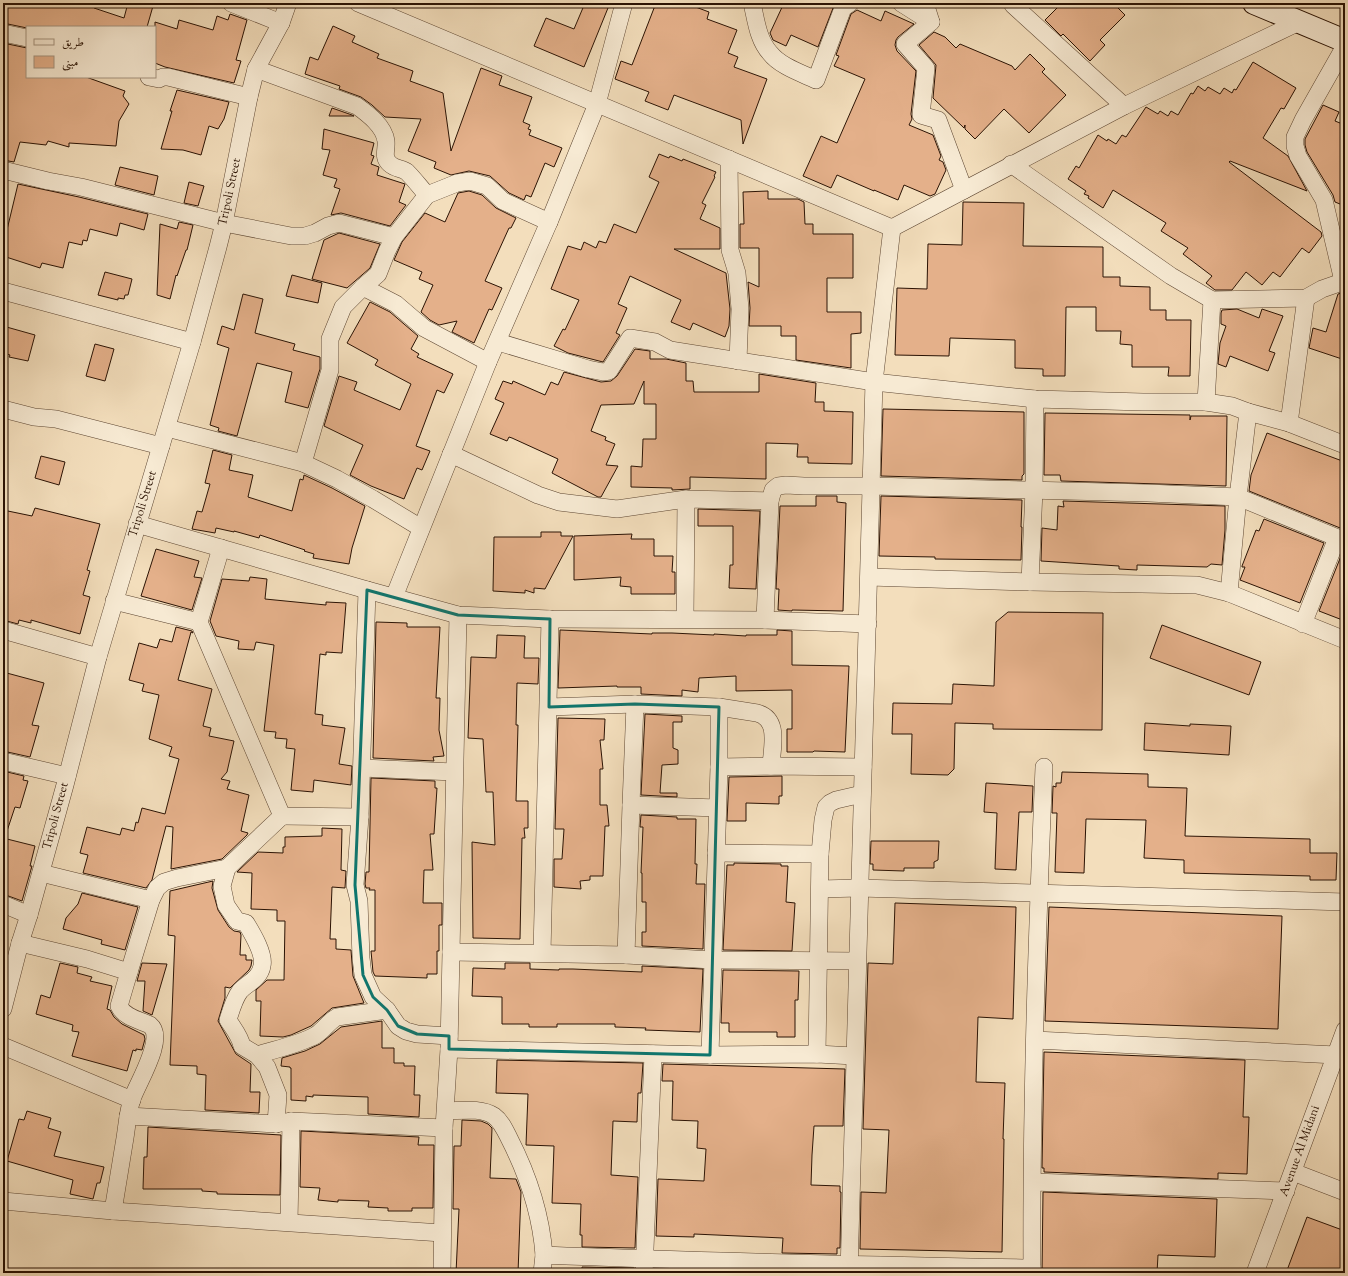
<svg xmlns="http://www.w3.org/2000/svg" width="1348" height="1276" viewBox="0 0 1348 1276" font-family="'Sorts Mill Goudy',Amiri,serif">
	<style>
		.building { fill: #e4b08a; stroke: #2b1304 }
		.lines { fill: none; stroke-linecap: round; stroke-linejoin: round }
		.street-casing { stroke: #5d4632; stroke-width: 18 }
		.secondary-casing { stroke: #2b1304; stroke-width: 24 }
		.street { stroke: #f7ead3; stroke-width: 17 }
		.secondary { stroke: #f7ead3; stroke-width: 22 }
		.marked { fill: none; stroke: #0f766e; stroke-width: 3; stroke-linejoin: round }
		.labels { text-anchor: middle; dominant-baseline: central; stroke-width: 3; stroke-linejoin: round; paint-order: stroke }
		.street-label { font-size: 12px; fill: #2b1304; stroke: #f7ead3 }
	</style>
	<rect width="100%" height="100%" fill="#f3debc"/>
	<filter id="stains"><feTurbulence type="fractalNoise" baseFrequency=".005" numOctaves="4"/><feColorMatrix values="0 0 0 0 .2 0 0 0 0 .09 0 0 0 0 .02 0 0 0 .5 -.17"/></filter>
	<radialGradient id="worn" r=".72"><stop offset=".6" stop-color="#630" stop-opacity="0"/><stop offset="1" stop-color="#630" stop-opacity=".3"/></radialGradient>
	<g class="building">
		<path d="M9 3H96L94 8 124 18 128 3H144L153 6 147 27 27 28 3 23Z"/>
		<path d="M585 3H610L584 67 534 46 546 18 574 29Z"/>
		<path d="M656 3H685L709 12 707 19 737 30 728 53 738 57 734 67 767 79 743 144 741 120 674 95 668 110 645 101 649 92 615 79 621 61 632 65Z"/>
		<path d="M784 3H835L818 47 791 35 786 46 773 40 770 33Z"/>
		<path d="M1062 3H1113L1125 15 1100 40 1105 45 1090 61 1063 34 1061 36 1045 20Z"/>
		<path d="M857 10 881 21 885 11 914 24 898 37 896 40 895 45 897 51 916 71 911 114 912 119 909 125 933 135 941 156 939 160 943 162 946 170 935 194 930 196 904 185 898 200 874 190V191L837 175 831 188 803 176 821 136 837 143 865 79 834 66 839 56 836 55 851 14Z"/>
		<path d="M230 14 247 20 236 60 241 61 234 83 165 67 155 63V22L177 29 179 20 213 30 217 16 228 20Z"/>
		<path d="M333 26 355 36 352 42 379 54 377 58 413 71 410 81 443 93 451 151 481 68 502 76 499 85 532 97 523 122 530 125 528 129 531 130 529 135 562 148 554 167 545 163 531 197 526 195 524 200 509 193 490 176 469 171 451 175 434 168 436 162 408 151 421 119 385 117 372 105 361 97 339 89 340 86 305 74 310 57 318 60Z"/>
		<path d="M934 32 945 37 956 48 960 44 1012 66 1015 70 1030 54 1045 69 1042 72 1066 95 1029 133 1004 109 975 139 965 129V125L964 128 933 98 936 65 919 45Z"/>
		<path d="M3 43 27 48V77H86L125 91 123 96 129 104 119 121 116 146 69 143V147L48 141 46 145 20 142 14 162 3 160Z"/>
		<path d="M1253 62 1296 88 1284 109 1281 108 1263 138 1288 156 1307 191 1230 161 1229 162 1321 232 1322 236 1309 253 1302 248 1280 277 1273 272 1262 285 1246 272 1232 290H1215L1206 283 1212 276 1183 254 1188 248 1161 231 1166 223 1113 190 1103 208 1088 198 1089 196 1084 194 1086 191 1068 179 1076 166 1079 168 1098 135 1107 141 1108 139 1116 144 1122 135 1126 137 1146 107 1158 114 1160 111 1168 116 1171 111 1178 115 1191 93 1193 94 1198 86 1205 91 1208 87 1220 94 1224 88 1232 93 1234 89 1236 90Z"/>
		<path d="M177 90 229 102 224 119 218 129 209 126 201 155 183 150 161 149 172 111H170Z"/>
		<path d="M1323 105 1339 112 1335 121 1345 125V206L1335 202 1333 195 1307 152 1305 145V139Z"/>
		<path d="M332 108 352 115 354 116H329Z"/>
		<path d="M324 129 374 143 371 155 374 156 371 164 379 167 377 175 405 184 399 202 406 205 390 226 341 213 331 215 340 189 334 187 337 179 323 175 330 150 322 149Z"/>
		<path d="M659 154 669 158 670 156 682 161 683 159 716 172 714 176 715 177 702 203 706 205 700 219 720 228V249H674L726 273 730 309 729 326 725 337 693 323 690 330 671 322 681 300 630 276 618 304 627 308 616 333 620 335 603 362 568 353 554 346 563 329 565 330 579 300 551 289 568 246 581 250 584 242 596 248 599 241 606 243 614 224 636 233 659 182 649 177Z"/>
		<path d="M120 167 158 176 154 195 115 185Z"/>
		<path d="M189 182 204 186 198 206 184 203Z"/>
		<path d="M18 184 79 197 148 214 144 230 120 223 117 236 90 229 87 241 83 240 82 245 69 242 63 268 42 263 40 268 3 256V234H6Z"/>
		<path d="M469 191 482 195 496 208 516 218 511 228H509L485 281 502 288 492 310 489 309 474 343 452 332 457 321 439 325 430 320 421 312 433 285 419 279 422 272 394 260 402 242 425 213 445 222 458 193Z"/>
		<path d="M768 191V199H798L804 202 805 224H813V234H853V278H827V312H861V333L851 334V368L796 360V336H781V326H749L750 308 748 282 759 287V248H740V224H744L743 192Z"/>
		<path d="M963 202 1024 203 1023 246 1103 247V277H1120V286L1150 287V310H1166V320H1191L1190 376H1168L1169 367H1132V345L1120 344 1121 331H1096V307H1066L1065 376H1043V369L1015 368V340L950 338 949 356 895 355 897 288 927 289 928 244 962 245Z"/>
		<path d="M179 222 193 225 187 250H186L177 276 176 275 170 299 157 295 160 224 177 229Z"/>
		<path d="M339 233 380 244 370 268 347 288 312 279 324 240Z"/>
		<path d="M105 272 132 279 128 295H125L124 299 118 298V300L98 295Z"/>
		<path d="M292 275 322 283 318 303 286 296Z"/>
		<path d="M1345 292V360L1309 348 1313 328 1326 332 1338 294Z"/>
		<path d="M243 294 263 299 255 333 295 344 293 350 320 357V369L308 408 285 402 292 372 257 363 237 436 218 431 219 428 210 425 229 348 217 344 222 326 234 330Z"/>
		<path d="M370 302 390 312 418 336 411 349 419 354 417 357 453 374 444 393 437 390 416 446 430 451 422 470 417 468 404 499 371 486 350 475 363 445 324 426 339 376 357 382 354 390 400 410 411 384 375 365 378 360 347 343Z"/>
		<path d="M1237 309 1259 318 1262 309 1283 316 1269 351 1275 353 1268 371 1230 356 1226 367 1218 364 1220 343 1226 326 1221 324V313L1222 310Z"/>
		<path d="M3 326 35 335 28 361 9 357 10 355 3 353Z"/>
		<path d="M95 344 114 349 105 381 86 376Z"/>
		<path d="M635 349 650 351V359H666L686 363V381H693L694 392H759V374L816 383 815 402H824V411L853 412 852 464 808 463V457H797L798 444 766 443V479L690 477V489L672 490V488L631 487V466L642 467 643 439H656V404H644V381L634 404 601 405 591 431 606 437 605 440 615 444 606 465 618 466 601 497H598L552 473 558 459 512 438 509 437 507 441 490 434 504 403 495 399 503 381 512 384 513 381 545 395 551 382 558 385 564 372 601 382 611 381 617 376Z"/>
		<path d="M883 409 1024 412V474L1022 476V480L881 476Z"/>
		<path d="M1045 413 1190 415V420L1191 416H1227L1226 486 1061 481 1060 475H1044Z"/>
		<path d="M1267 433 1345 462V530L1249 491 1251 475Z"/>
		<path d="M213 450 232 455 229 470 253 475 248 497 292 511 300 479 303 480 304 475 332 488 365 506 352 548 349 564 313 558 314 554 304 551 305 550 260 535 259 538 234 531V532L216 528 215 533 192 529 197 511 202 512 210 484 205 483Z"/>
		<path d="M41 456 65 462 59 485 35 478Z"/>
		<path d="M816 496H837V502L846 503 843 611 792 610V611L778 610 779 589H776L780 506H816Z"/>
		<path d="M881 496 1022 500 1021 527H1022L1021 560 935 559V557L879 556Z"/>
		<path d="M1063 501 1225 506V530L1222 565 1211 564 1207 567 1137 565V570L1119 569V566L1041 561 1042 528 1057 530 1058 506 1064 507Z"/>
		<path d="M35 508 100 524 87 570 90 571 83 595 90 597 80 634 31 620V623L19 620 18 624 3 620V510L32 516Z"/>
		<path d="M698 509 760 511 756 589 729 588 730 565H733V526H698Z"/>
		<path d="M1264 519 1324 543 1300 603 1240 580 1245 567H1242V566L1256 530 1259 531Z"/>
		<path d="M541 532H561V536H573L545 589 534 588V593L525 590V593L493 591 494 537H541Z"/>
		<path d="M632 534 631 539H654V556H673L672 572H675V594H631V587L620 586 621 577 574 580V536Z"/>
		<path d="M156 549 199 561 194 577 202 578 192 610 141 596Z"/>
		<path d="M1343 551H1345V621L1319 611Z"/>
		<path d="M250 577 267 579 265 599 326 605V602L346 603 342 653 326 652V655L320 654 315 714 323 715 322 725 345 728 339 764 352 766 351 785 314 780 313 792 291 790 295 749 286 748 287 739 275 738 276 732 264 731 274 645 256 642 254 650 238 649 239 641 216 636 210 621 222 579 249 581Z"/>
		<path d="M1008 612 1103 613 1102 730 993 729V724L955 723 954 769 948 775 911 774 912 734H892L893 703 952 704 953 684 994 686 996 622Z"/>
		<path d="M376 622 407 623V627H440L436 698H440L439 730 444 756 433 757 434 761 373 758Z"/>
		<path d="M1162 625 1261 662 1249 695 1150 658Z"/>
		<path d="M176 627 192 631 193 633 191 632 178 680 212 689 203 726 211 728 209 736 234 741 227 772 221 779 230 781 227 789 249 795 241 831 248 833 247 835 222 859 171 869 173 827 166 826 152 880 146 888 83 873 88 855 80 853 87 827 120 835 122 828 134 831 136 822 138 823 142 808 165 814 179 759 169 756 172 747 149 739 159 695 142 691 144 684 129 680 139 643 157 648 160 639 172 642Z"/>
		<path d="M560 630 652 634V633H672L714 635V634L746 636V635H777V630L792 631V665L849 666 845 752 814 751 813 752H787V729H792V690L736 691V676L699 678 698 692 682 690V696L641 694V687H617V686L558 688Z"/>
		<path d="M497 635 525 636 524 658H539L538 684 517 683 516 725H518L516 801H528V828H524L525 838H522L520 939 473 938 472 842 495 845 493 792H486L483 739 468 738 471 657 496 658Z"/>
		<path d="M3 672 44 683 32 725 39 726 30 757 3 751Z"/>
		<path d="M645 714 682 716V722H673V748L678 750V764L662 765 660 793H677V797L641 795Z"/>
		<path d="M558 718 605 719 604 740H600L603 769H600V805H607L609 826H605L603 876H590V880L580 881 581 889 554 887V859H562L564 829H555Z"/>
		<path d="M1145 723 1190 726V724L1231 726 1229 755 1144 750Z"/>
		<path d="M3 771 24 776 23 780 28 781 20 808 15 807 6 834H3Z"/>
		<path d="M1062 772 1148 774V787L1187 788 1185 836 1310 839V853H1337L1336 880H1310V876L1184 873V860L1144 858 1146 820 1086 819 1084 873 1055 872 1057 813H1052L1053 786 1056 787V783H1061Z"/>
		<path d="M782 776V796H779V804L746 803V821H727L729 777Z"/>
		<path d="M371 778 435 781V788H437L434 834H430L433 870H424L423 903H442V925H439V951H437V974H427V978L375 976 373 972 371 951H375V890H369L370 888H366L365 884 366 872H369Z"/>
		<path d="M986 783 1033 786 1032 812H1019L1016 870 995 869 997 813 984 812Z"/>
		<path d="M641 815 677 817V819H696L695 864H697L696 884H705L703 949 642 946V932H646V902H642V873H641L643 827H640Z"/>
		<path d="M322 828 342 829 341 870 346 871 345 888 332 887 330 939H336V949L351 950 353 976 364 1003 332 1008 311 1026 291 1035 283 1037 260 1036 261 1001H256V990L267 980H284L285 921H277V910L251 909 252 873 237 872 258 852 283 853V847H285V837L322 836Z"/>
		<path d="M3 838 35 846 30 866H32L22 901 3 894Z"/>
		<path d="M871 841H939L938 860 934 862V868H904V871L873 870V864H870Z"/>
		<path d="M734 863 781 864V866H788L786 902 795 903 792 951 723 950 727 865H734Z"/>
		<path d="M213 881 212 888 218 910 229 927 234 931 240 932 241 935 240 955H246V960H252L251 966 249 970 230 988 225 987V998L218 1021 236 1054 251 1064 250 1092H260L259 1113 205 1110 206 1075 197 1074V1066L170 1065 175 936 168 935 170 891Z"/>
		<path d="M82 893 138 907 125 950 101 944 102 940 63 929 66 918 78 904Z"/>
		<path d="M895 903 1016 907 1013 1019 978 1017 976 1082 1005 1083 1003 1139H1004L1002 1252 860 1249 861 1192 886 1193 889 1130 863 1129 868 963 893 964Z"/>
		<path d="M1049 907 1282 916 1278 1029 1045 1021Z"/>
		<path d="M60 963 78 967 77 973 92 977 90 981 112 986 107 1009 110 1010 114 1017 122 1024 144 1035 145 1039 142 1050 136 1049V1051L133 1050 127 1071 72 1056 79 1032 72 1031 73 1025 36 1014 41 995 50 998Z"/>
		<path d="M142 963 167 964 152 1015 143 1011 145 981H137Z"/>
		<path d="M505 963H530V969L559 970V969H573L642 972V966L703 969 700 1032 645 1030 646 1028 615 1027V1024H557V1027H529V1024H502V997L472 996 473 968 505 969Z"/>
		<path d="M723 970 799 971 798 1000H795V1037H777V1032H729V1023H721Z"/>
		<path d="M382 1021V1048H394V1063H404V1066H415L414 1095H420L419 1117 368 1114V1097L313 1095V1097L306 1096V1101L291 1100V1068H290V1067L281 1066 282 1058 305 1051 320 1044 341 1027Z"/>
		<path d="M1044 1052 1245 1060 1243 1117H1249L1247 1174 1218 1173V1179L1044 1172V1168H1042Z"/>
		<path d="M497 1060 643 1063 641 1093H638L637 1122 613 1121 611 1175 638 1177 635 1248 582 1247V1235H580L581 1204 552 1203 554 1146 526 1145 528 1094 496 1093Z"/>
		<path d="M663 1064 845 1069 843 1126H814L812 1155 811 1185 840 1186V1192H841L840 1248H837V1254L782 1253 783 1238 694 1234V1237L656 1236 658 1179 704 1181 706 1149 697 1148 698 1121 672 1120 673 1081H662Z"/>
		<path d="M27 1111 51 1118 48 1128 61 1132 54 1156 104 1167 100 1183H97L93 1199 70 1194 73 1180 7 1161 19 1119 24 1120Z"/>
		<path d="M462 1120 481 1121 488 1124 492 1128 490 1178 516 1179 518 1184 521 1192 518 1273H456L459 1209H453L454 1146H461Z"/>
		<path d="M148 1127 281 1135 280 1195 217 1194V1192L202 1191V1189H143L144 1157H147Z"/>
		<path d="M301 1131 419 1137 418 1145H434L433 1208H412V1211H388V1208L368 1207 369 1201 338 1200V1202L318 1200 320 1188 300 1187Z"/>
		<path d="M1043 1192 1217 1199 1215 1257 1158 1255 1157 1273H1042Z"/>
		<path d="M1307 1217 1345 1231V1273H1286Z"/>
		<path d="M582 1267 634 1268V1273H582Z"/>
	</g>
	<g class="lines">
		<g class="street-casing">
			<g id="street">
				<path d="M231 3 281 23"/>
				<path d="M358 3 892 228"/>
				<path d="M752 3C756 20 758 40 770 53 780 66 801 73 816 80L843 8 850 3"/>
				<path d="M901 3 931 22"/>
				<path d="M925 3 931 22 905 44 926 68 921 115 938 120 964 190"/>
				<path d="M1013 5 1124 106"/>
				<path d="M3 33 27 38"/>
				<path d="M256 69 357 106C368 114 384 126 386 141 387 150 382 157 390 164 395 169 402 168 407 172 414 179 420 187 427 195"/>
				<path d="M149 77 159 79 163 77H168L249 97"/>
				<path d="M729 159 730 250 737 273 740 309 738 361"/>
				<path d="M1011 164 1171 276 1212 300 1306 298 1322 289 1345 281"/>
				<path d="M3 170 48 181 81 187 224 223 291 236H305L315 233 328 226 339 223 394 237 387 251 378 274 363 287"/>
				<path d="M394 237 427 195 457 183 470 181 487 186 503 201 549 222"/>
				<path d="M1343 281 1324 200 1298 156 1295 146V137L1303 120 1345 46"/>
				<path d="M3 291 192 342"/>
				<path d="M498 342 588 369 603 372 609 371 630 338 655 342 670 350 874 382 1035 399 1143 402H1206L1232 406 1248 412 1289 423 1345 445"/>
				<path d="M1206 402 1212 300"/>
				<path d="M3 409 34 417 56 419 161 446"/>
				<path d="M1289 423 1306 298"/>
				<path d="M167 428 303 463 337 479 373 499 421 528"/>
				<path d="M451 454 538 495 559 502 617 509 686 499 770 501"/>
				<path d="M303 463 330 370V339L343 307 363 287 396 304 424 328 488 362"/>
				<path d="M137 524 367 590 458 615 550 619 765 620 868 624"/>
				<path d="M221 548 199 622 282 816 360 817"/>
				<path d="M869 577 1030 582 1197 585 1229 593 1345 640"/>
				<path d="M1030 582 1034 490 1035 399"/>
				<path d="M367 590 360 817 355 885 359 901 361 958 363 975 373 997 387 1010 398 1026 406 1031 417 1034 449 1036"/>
				<path d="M1229 593 1238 497 1248 412"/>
				<path d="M394 597 488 362 549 222 597 104 624 3"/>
				<path d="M114 601 199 622"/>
				<path d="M685 619 686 499"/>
				<path d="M765 620 770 501 773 490 778 486 786 485 804 486H872L1148 493 1238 497 1345 541"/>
				<path d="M1303 624 1337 538"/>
				<path d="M3 630 98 657"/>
				<path d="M549 707 635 704 719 707 757 713C780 719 772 747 771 766"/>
				<path d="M3 761 67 776"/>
				<path d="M719 767 771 766 863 767"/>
				<path d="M362 768 454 772"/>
				<path d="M631 805 717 808"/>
				<path d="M716 853 820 854"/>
				<path d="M41 873 151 900"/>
				<path d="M820 889 859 888 1345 902"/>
				<path d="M3 904 29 915"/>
				<path d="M20 943 87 959 129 972 119 1006C124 1017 139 1020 150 1025 166 1038 138 1082 132 1099 128 1111 127 1125 125 1138 121 1162 117 1187 113 1211"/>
				<path d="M451 952 626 955 712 960 857 961"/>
				<path d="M542 953 550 619"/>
				<path d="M626 955 631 805 635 704"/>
				<path d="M129 972 151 900 157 888 164 882 177 878 227 868"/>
				<path d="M3 1009 20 943 29 915 65 785 98 657 192 342 218 247 224 223 249 97 256 69 281 23 288 3"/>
				<path d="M1035 1040 1336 1055"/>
				<path d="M3 1046 132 1100"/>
				<path d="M449 1049 710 1055 817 1054 854 1056"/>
				<path d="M817 1054 820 854 823 820 826 807 830 803 836 800 862 794"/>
				<path d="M257 1055C276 1049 298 1045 316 1035 324 1030 328 1022 337 1017L387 1010"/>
				<path d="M710 1055 719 767V707"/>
				<path d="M446 1111C460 1111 481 1107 494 1116 501 1121 505 1130 509 1138 528 1175 541 1214 544 1255"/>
				<path d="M128 1116 276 1124 278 1095 267 1067 257 1055 242 1046C240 1036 233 1028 228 1020 231 1010 234 999 240 991 248 983 260 978 262 966 265 954 252 933 246 923L237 921 226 905 222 886 227 868 282 816"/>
				<path d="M276 1124 291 1121 444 1128"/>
				<path d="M1293 1172 1345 1192"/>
				<path d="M1033 1182 1286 1191"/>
				<path d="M3 1201 113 1211 442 1233"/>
				<path d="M289 1222 291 1121"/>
				<path d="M442 1273 444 1128 449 1049 458 615"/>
				<path d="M542 1273 544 1255C706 1262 869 1265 1032 1268"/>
				<path d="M644 1273 653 1054"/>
				<path d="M849 1273 874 382 892 228 1124 106 1299 22"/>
				<path d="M1032 1273C1031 1104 1037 935 1044 767"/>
				<path d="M1255 1273 1345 1030"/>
			</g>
		</g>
		<g class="secondary-casing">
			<path id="secondary" d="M1254 3 1345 41"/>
		</g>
		<use href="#street" class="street"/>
		<use href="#secondary" class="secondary"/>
	</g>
	<path class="marked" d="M367 590 458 615 550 619 549 707 635 704 719 707 710 1055 449 1049V1036L417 1034 398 1026 387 1010 373 997 363 975 355 885Z"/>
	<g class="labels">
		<g class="street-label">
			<text transform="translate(230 192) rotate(-78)">Tripoli Street</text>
			<text transform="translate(143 504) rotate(-73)">Tripoli Street</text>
			<text transform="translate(56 816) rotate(-75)">Tripoli Street</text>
			<text transform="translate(1300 1151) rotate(-70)">Avenue Al Midani</text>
		</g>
	</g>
	<rect width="1348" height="1276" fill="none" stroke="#f3debc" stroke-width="16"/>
	<rect x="4" y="4" width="1340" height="1268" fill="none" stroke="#2b1304" stroke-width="2"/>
	<rect x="8" y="8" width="1332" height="1260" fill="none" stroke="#2b1304"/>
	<rect x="26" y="26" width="130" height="52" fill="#f7ead3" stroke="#a59480"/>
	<rect x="34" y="39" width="20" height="6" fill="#f7ead3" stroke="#a59480"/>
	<text x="62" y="46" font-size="12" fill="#2b1304">طريق</text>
	<rect x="34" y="56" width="20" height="12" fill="#e4b08a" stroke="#a59480"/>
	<text x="62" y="66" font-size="12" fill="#2b1304">مبنى</text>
	<rect width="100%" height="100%" filter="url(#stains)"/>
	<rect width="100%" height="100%" fill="url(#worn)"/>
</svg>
